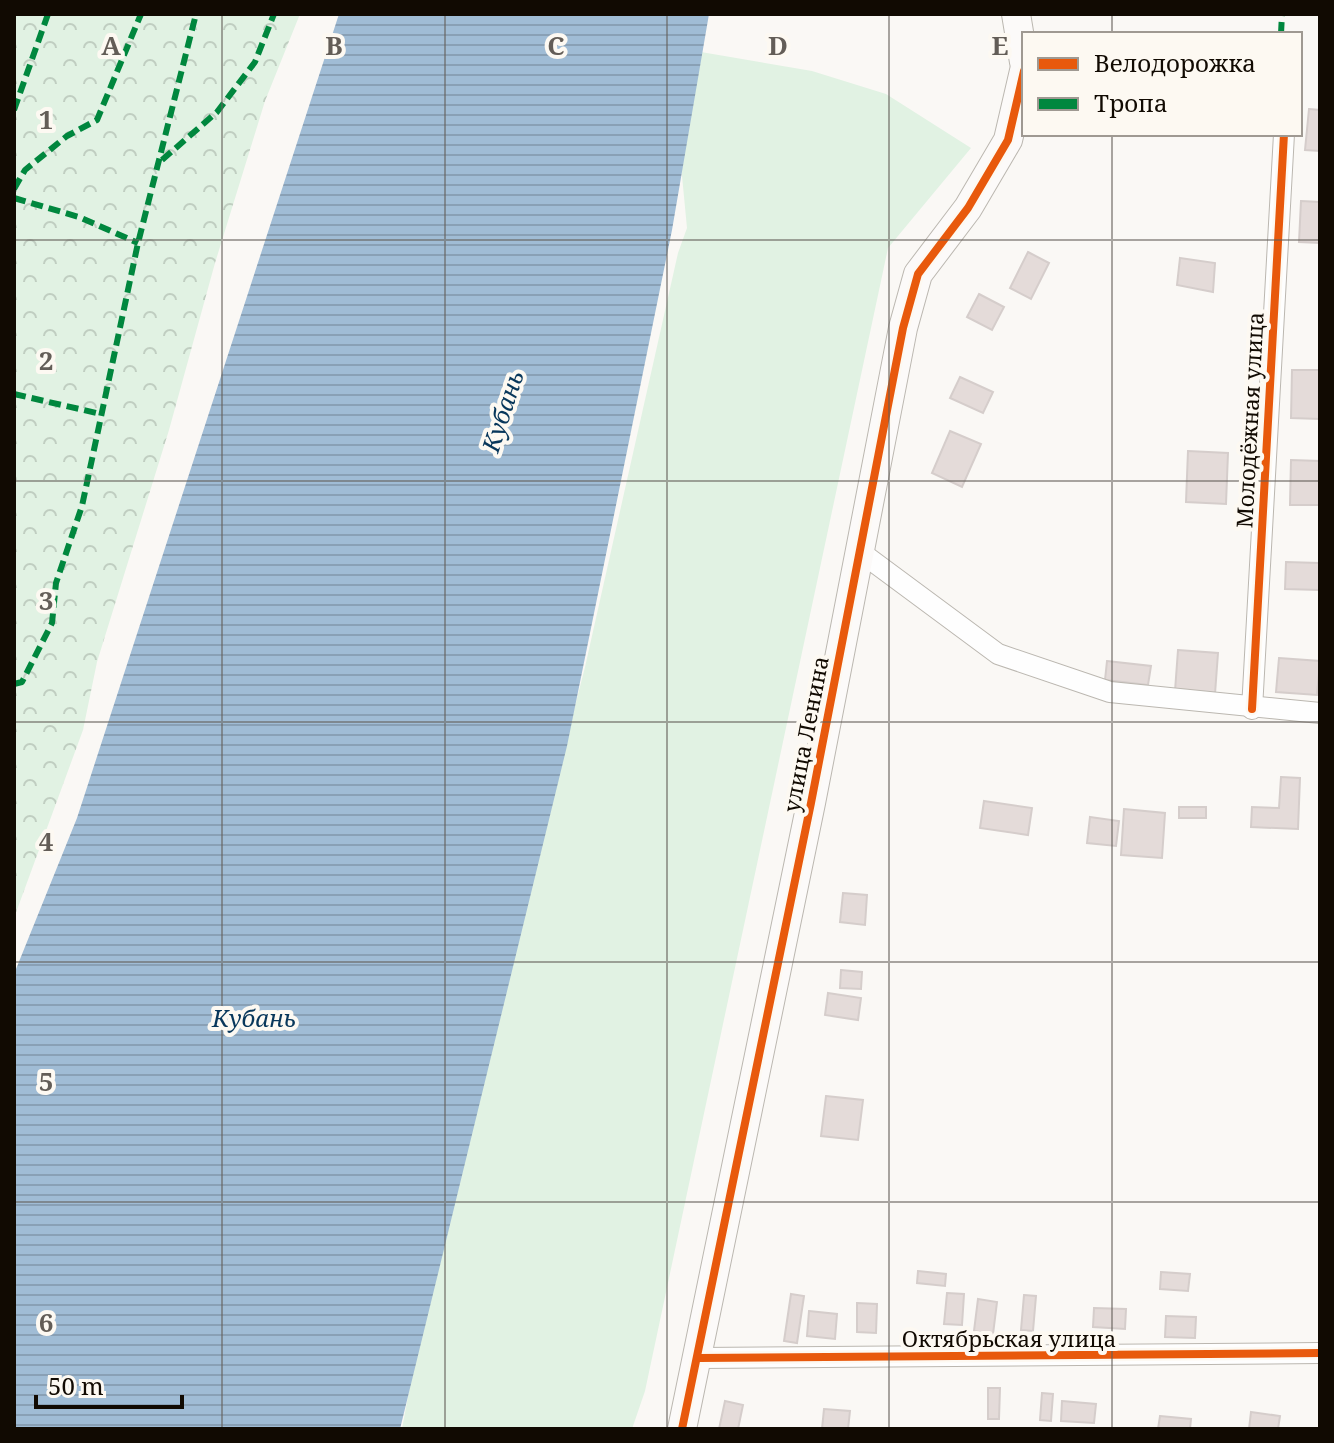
<svg xmlns="http://www.w3.org/2000/svg" width="1334" height="1443" viewBox="0 0 1334 1443" font-family="'Noto Serif',serif">
	<style>
		.grass { fill: #e1f2e3 }
		.park { fill: url(#park-crowns) }
		.water { fill: url(#water-rules) }
		.building { fill: #e4dbd9; stroke: #d5cdcb; stroke-width: 2 }
		.lines { fill: none; stroke-linecap: round; stroke-linejoin: round }
		.street-casing { stroke: #bbb7b0; stroke-width: 22 }
		.secondary-casing { stroke: #bbb7b0; stroke-width: 30 }
		.street { stroke: #fefefe; stroke-width: 20 }
		.secondary { stroke: #fcfaf9; stroke-width: 28 }
		.quiet { stroke: #00873e; stroke-width: 6; stroke-dasharray: 12 6; stroke-linecap: butt }
		.cycleway-casing { stroke: #fdf9f2; stroke-width: 13 }
		.cycleway { stroke: #e8590c; stroke-width: 8 }
		.grid { fill: none; stroke: #635d57; stroke-width: 2; stroke-opacity: 0.55 }
		.labels { text-anchor: middle; dominant-baseline: central; stroke-width: 8; stroke-linejoin: round; paint-order: stroke }
		.street-label { font-size: 22px; fill: #110a02; stroke: #fdf9f2 }
		.water-label { font-size: 24px; font-style: italic; fill: #08375b; stroke: #fdf9f2 }
		.grid-label { font-size: 26px; text-anchor: middle; font-weight: bold; fill: #635d57; stroke: #fdf9f2; stroke-width: 8; stroke-linejoin: round; paint-order: stroke }
	</style>
	<defs>
		<pattern id="park-crowns" width="20" height="18" patternUnits="userSpaceOnUse" patternTransform="scale(2)"><rect width="20" height="18" fill="#e1f2e3"/><path d="M2 6a3 3 0 1 1 6 0M12 15a3 3 0 1 1 6 0" fill="none" stroke="#c0cec1"/></pattern>
		<pattern id="water-rules" width="6" height="5" patternUnits="userSpaceOnUse" patternTransform="scale(2)"><rect width="6" height="5" fill="#a0bcd5"/><path d="M0 2.5h6" fill="none" stroke="#89a0b5"/></pattern>
	</defs>
	<rect width="100%" height="100%" fill="#faf8f5"/>
	<path class="grass" d="M701 52 812 71 886 94 971 148 888 248 645 1391 632 1429H402L433 1261 585 667 678 253 687 228 680 155Z"/>
	<path class="park" d="M14 14H300L265 101 215 263 169 430 97 662 83 730 14 918Z"/>
	<path class="water" d="M339 14H709L672 230 567 746 400 1429H14V974L77 818Z"/>
	<g class="building">
		<path d="M1309 109 1320 110V151L1305 150Z"/>
		<path d="M1301 201 1320 202V243L1299 242Z"/>
		<path d="M1028 252 1049 263 1031 299 1010 288Z"/>
		<path d="M1180 258 1215 263 1213 292 1177 285Z"/>
		<path d="M979 294 1004 307 992 330 967 317Z"/>
		<path d="M1292 370H1320V419L1291 418Z"/>
		<path d="M960 377 993 392 983 413 950 398Z"/>
		<path d="M950 431 981 444 962 487 932 473Z"/>
		<path d="M1188 451 1228 453 1226 504 1186 502Z"/>
		<path d="M1291 460 1320 461V505H1290Z"/>
		<path d="M1286 562 1319 563V590L1285 589Z"/>
		<path d="M1178 650 1218 653 1215 694 1175 691Z"/>
		<path d="M1279 658 1320 661 1317 695 1276 692Z"/>
		<path d="M1107 661 1151 666 1148 685 1105 680Z"/>
		<path d="M1281 777 1300 778 1298 829 1251 827 1252 807 1279 808Z"/>
		<path d="M984 801 1032 808 1028 835 980 828Z"/>
		<rect x="1179" y="807" width="27" height="11"/>
		<path d="M1124 809 1165 813 1162 858 1121 855Z"/>
		<path d="M1090 817 1119 821 1116 846 1087 843Z"/>
		<path d="M843 893 867 895 865 925 840 922Z"/>
		<path d="M841 970 862 972 861 989 840 988Z"/>
		<path d="M828 993 861 998 858 1020 825 1015Z"/>
		<path d="M826 1096 863 1100 858 1140 821 1136Z"/>
		<path d="M918 1271 946 1274 945 1286 917 1283Z"/>
		<path d="M1161 1272 1190 1274 1188 1291 1160 1289Z"/>
		<path d="M947 1293 964 1294 962 1325 944 1324Z"/>
		<path d="M791 1294 804 1296 797 1343 784 1341Z"/>
		<path d="M1024 1295 1036 1296 1033 1331 1021 1330Z"/>
		<path d="M978 1299 997 1302 993 1334 974 1331Z"/>
		<path d="M857 1303 877 1304 876 1333 857 1332Z"/>
		<path d="M1094 1308 1126 1309 1125 1329 1093 1327Z"/>
		<path d="M809 1311 837 1314 835 1339 807 1336Z"/>
		<path d="M1166 1316 1196 1317 1195 1338 1165 1337Z"/>
		<path d="M988 1388H1000L999 1419H988Z"/>
		<path d="M1042 1393 1053 1394 1051 1421 1040 1420Z"/>
		<path d="M725 1401 743 1405 738 1429H719Z"/>
		<path d="M1062 1401 1096 1404 1094 1423 1061 1421Z"/>
		<path d="M824 1409 850 1411 848 1429H822Z"/>
		<path d="M1251 1412 1280 1416 1278 1429H1249Z"/>
		<path d="M1160 1416 1191 1419 1190 1429H1158Z"/>
	</g>
	<g class="lines">
		<g class="street-casing">
			<g id="street">
				<path d="M859 551 998 654 1110 692 1320 713"/>
				<path d="M1252 709 1284 134"/>
				<path d="M699 1358 1320 1353"/>
			</g>
		</g>
		<g class="secondary-casing">
			<g id="secondary">
				<path d="M1016 14 1024 62"/>
				<path d="M682 1429 811 803 903 328 918 274 968 208 1008 140 1024 71"/>
			</g>
		</g>
		<use href="#street" class="street"/>
		<use href="#secondary" class="secondary"/>
		<g class="quiet">
			<path d="M1281 34 1282 14"/>
			<path d="M14 110 48 14"/>
			<path d="M162 160 217 112 255 62 274 14"/>
			<path d="M14 189 25 170 67 136 97 120 141 14"/>
			<path d="M14 198 79 217 138 243"/>
			<path d="M14 394 101 414"/>
			<path d="M14 684 22 682 52 623 56 583 82 506 138 243 196 14"/>
		</g>
		<g class="cycleway-casing">
			<g id="cycleway">
				<path d="M1252 709 1284 134"/>
				<path d="M699 1358 1320 1353"/>
				<path d="M682 1429 811 803 903 328 918 274 968 208 1008 140 1024 71"/>
			</g>
		</g>
		<use href="#cycleway" class="cycleway"/>
	</g>
	<path class="grid" d="M222 14V1429M445 14V1429M667 14V1429M889 14V1429M1112 14V34M1112 134V1429M14 240H1320M14 481H1320M14 722H1320M14 962H1320M14 1202H1320"/>
	<g class="labels">
		<g class="street-label">
			<text transform="translate(1249 420) rotate(-87)">Молодёжная улица</text>
			<text transform="translate(805 734) rotate(-79)">улица Ленина</text>
			<text x="1009" y="1338">Октябрьская улица</text>
		</g>
		<g class="water-label">
			<text transform="translate(502 411) rotate(-72)">Кубань</text>
			<text x="254" y="1017">Кубань</text>
		</g>
	</g>
	<g class="grid-label">
		<text x="111" y="55">A</text>
		<text x="334" y="55">B</text>
		<text x="556" y="55">C</text>
		<text x="778" y="55">D</text>
		<text x="1000" y="55">E</text>
		<text x="46" y="129">1</text>
		<text x="46" y="370">2</text>
		<text x="46" y="610">3</text>
		<text x="46" y="851">4</text>
		<text x="46" y="1091">5</text>
		<text x="46" y="1332">6</text>
	</g>
	<rect width="1334" height="1443" fill="none" stroke="#110a02" stroke-width="32"/>
	<rect x="1022" y="32" width="280" height="104" fill="#fdf9f2" stroke="#9f9992" stroke-width="2"/>
	<rect x="1038" y="58" width="40" height="12" fill="#e8590c" stroke="#9f9992" stroke-width="2"/>
	<text x="1094" y="72" font-size="24" fill="#110a02">Велодорожка</text>
	<rect x="1038" y="98" width="40" height="12" fill="#00873e" stroke="#9f9992" stroke-width="2"/>
	<text x="1094" y="112" font-size="24" fill="#110a02">Тропа</text>
	<path d="M36 1395v12h146v-12" fill="none" stroke="#110a02" stroke-width="4"/>
	<text x="48" y="1395" font-size="24" fill="#110a02" stroke="#fdf9f2" stroke-width="6" paint-order="stroke">50 m</text>
</svg>
